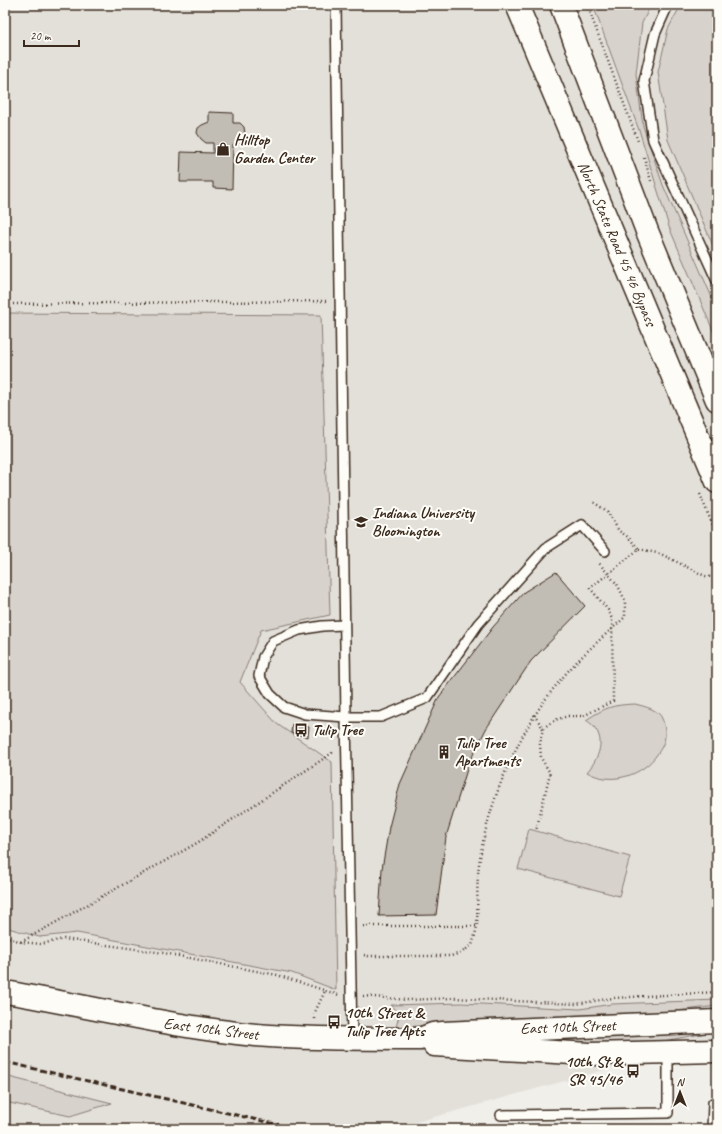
<svg xmlns="http://www.w3.org/2000/svg" width="722" height="1134" viewBox="0 0 722 1134" font-family="Caveat,sans-serif">
	<style>
		.built { fill: #e3e0da }
		.green { fill: #d7d2cc; stroke: #897e75 }
		.building { fill: #c1bcb4; stroke: #3b2a1e }
		.lines { fill: none; stroke-linecap: round; stroke-linejoin: round }
		.lane-casing { stroke: #3b2a1e; stroke-width: 12 }
		.secondary-casing { stroke: #3b2a1e; stroke-width: 25 }
		.highway-casing { stroke: #3b2a1e; stroke-width: 25 }
		.path { stroke: #3b2a1e; stroke-width: 2.5; stroke-dasharray: 1 3; stroke-linecap: butt }
		.lane { stroke: #fdfcf7; stroke-width: 9 }
		.secondary { stroke: #fdfcf7; stroke-width: 22 }
		.highway { stroke: #fdfcf7; stroke-width: 22 }
		.rail { stroke: #3b2a1e; stroke-width: 3; stroke-dasharray: 6 3; stroke-linecap: butt }
		.labels { text-anchor: middle; dominant-baseline: central; stroke-width: 4; stroke-linejoin: round; paint-order: stroke }
		.poi-label { font-size: 16px; font-weight: bold; fill: #3b2a1e; stroke: #fdfcf7; text-anchor: start }
		.street-label { font-size: 16px; fill: #3b2a1e; stroke: #fdfcf7 }
	</style>
	<rect width="100%" height="100%" fill="#f1efea"/>
	<filter id="ink" filterUnits="userSpaceOnUse"><feTurbulence type="fractalNoise" baseFrequency=".025" numOctaves="2"/><feDisplacementMap in="SourceGraphic" scale="8" xChannelSelector="R" yChannelSelector="G"/><feConvolveMatrix kernelMatrix="1 2 1 2 8 2 1 2 1" color-interpolation-filters="sRGB"/></filter>
	<g filter="url(#ink)">
		<path class="built" d="M5 5H717V1039L391 1129H5Z"/>
		<g class="green">
			<path d="M593 5H651L642 23 636 74 643 126 663 185 717 309V340L669 227 640 133Z"/>
			<path d="M681 5H717V255L668 140 658 72 668 29Z"/>
			<path d="M5 313 321 315 330 615 261 630 240 682 277 724 332 762 336 990 292 973 77 933 39 937 5 927Z"/>
			<path d="M635 704C643 706 652 708 658 713 663 717 664 725 665 730 666 739 663 746 658 753 643 776 611 786 587 772 601 756 608 734 586 720 606 707 612 705 635 704Z"/>
			<path d="M529 829 630 857 619 896 518 869Z"/>
			<path d="M717 1000V1006L621 1018 396 1027 399 1016 391 1005 461 1003 580 1009 612 1004Z"/>
			<path d="M717 1031 626 1048 463 1040Z"/>
			<path d="M5 1076 112 1103 70 1116 5 1102Z"/>
		</g>
		<g class="building">
			<path d="M209 112 233 113V123H240L244 127 245 134 242 141 238 145H233L232 189 213 188V182H180L181 152 213 153V143H206L201 139 197 133 198 128 202 125 209 122Z"/>
			<path d="M556 572 585 606 531 661 486 729 469 763 446 837 436 915 379 916 382 869 389 827 400 784 439 697 493 627 524 592Z"/>
			<path d="M292 724 309 727 308 737 291 733Z"/>
		</g>
		<g class="lines">
			<g class="lane-casing">
				<g id="lane">
					<path d="M336 5 346 717 352 1038"/>
					<path d="M668 5 655 34 644 81 653 140 717 281"/>
					<path d="M344 625 322 626 299 630 273 641 263 657 259 676 270 694 284 707 305 714 346 717H381L427 698 478 624 546 548 582 525 605 551"/>
					<path d="M501 1115 668 1113V1053"/>
					<path d="M712 1129 713 1103 717 1102"/>
				</g>
			</g>
			<g class="secondary-casing">
				<g id="secondary">
					<path d="M5 992C89 1006 171 1027 256 1035 311 1040 366 1038 420 1039L433 1034 443 1033 717 1021"/>
					<path d="M434 1045 590 1054 717 1051"/>
				</g>
			</g>
			<g class="highway-casing">
				<g id="highway">
					<path d="M517 5 717 482"/>
					<path d="M561 5 647 231 717 400"/>
				</g>
			</g>
			<g class="path">
				<path d="M587 5 638 141"/>
				<path d="M644 157 651 181"/>
				<path d="M5 304 328 301"/>
				<path d="M700 494 717 536"/>
				<path d="M639 549 661 554 705 576 717 578"/>
				<path d="M534 715 543 728 540 744 541 758 550 773 536 831"/>
				<path d="M543 728 555 720 568 716H583L613 701 612 619 608 610 590 588 608 574 599 563"/>
				<path d="M324 730 327 731 333 737"/>
				<path d="M363 926H477"/>
				<path d="M5 936 21 942 41 944 64 939 164 953 277 975 339 995"/>
				<path d="M21 942 197 843 332 753V752"/>
				<path d="M364 955 368 956H451L461 953 472 945C474 939 476 932 477 925 478 903 476 880 480 858 489 799 520 729 558 683 578 658 602 638 625 617V600L617 584 608 574 639 549 628 537 619 531 607 511 593 502"/>
				<path d="M363 996 408 1000 455 998 576 1004 613 998 717 992"/>
				<path d="M315 1019V1012L325 991"/>
			</g>
			<use href="#lane" class="lane"/>
			<use href="#secondary" class="secondary"/>
			<use href="#highway" class="highway"/>
			<path class="rail" d="M5 1062 297 1129"/>
		</g>
	</g>
	<defs>
		<g id="shop-bare" transform="scale(1.08)"><path d="M-5-2.5h2.3a2.7 3.5 0 0 1 5.4 0H5L5.5 6h-11ZM-1.5-2.5h3a1.5 2.3 0 0 0-3 0Z" fill="#3b2a1e" stroke="#fdfcf7" stroke-width="2.5" paint-order="stroke"/></g>
		<g id="university-bare" transform="scale(1.08)"><path d="M0-5L7-2L0 1L-7-2ZM-4 1L0 2.5L4 1V4Q0 6-4 4Z" fill="#3b2a1e" stroke="#fdfcf7" stroke-width="2.5" paint-order="stroke"/></g>
		<g id="bus-bare" transform="scale(1.08)"><path d="M-5-6H5V4H4V6H2V4H-2V6H-4V4H-5ZM-3.5-4V0h7V-4ZM-3.5 1.2v1.5H-2V1.2ZM2 1.2v1.5H3.5V1.2Z" fill="#3b2a1e" stroke="#fdfcf7" stroke-width="2.5" paint-order="stroke"/></g>
		<g id="building-bare" transform="scale(1.08)"><path d="M-4-6H4V6H1V3H-1V6H-4ZM-2.5-4.3h1.7v1.8h-1.7ZM.8-4.3h1.7v1.8H.8ZM-2.5-1h1.7V.8h-1.7ZM.8-1h1.7V.8H.8Z" fill="#3b2a1e" stroke="#fdfcf7" stroke-width="2.5" paint-order="stroke"/></g>
	</defs>
	<g fill-rule="evenodd">
		<use href="#shop-bare" x="223" y="149"/>
		<use href="#university-bare" x="361" y="522"/>
		<use href="#bus-bare" x="301" y="730"/>
		<use href="#building-bare" x="444" y="752"/>
		<use href="#bus-bare" x="334" y="1022"/>
		<use href="#bus-bare" x="633" y="1071"/>
	</g>
	<g class="labels">
		<g class="poi-label">
			<text x="234" y="140">Hilltop<tspan x="234" dy="18">Garden Center</tspan></text>
			<text x="372" y="513">Indiana University<tspan x="372" dy="18">Bloomington</tspan></text>
			<text x="312" y="730">Tulip Tree</text>
			<text x="455" y="743">Tulip Tree<tspan x="455" dy="18">Apartments</tspan></text>
			<text x="345" y="1013">10th Street &amp;<tspan x="345" dy="18">Tulip Tree Apts</tspan></text>
			<text x="622" y="1062" text-anchor="end">10th St &amp;<tspan x="622" dy="18">SR 45/46</tspan></text>
		</g>
		<g class="street-label">
			<text transform="translate(617 244) rotate(67)">North State Road 45 46 Bypass</text>
			<text transform="translate(568 1027) rotate(-2)">East 10th Street</text>
			<text transform="translate(211 1029) rotate(7)">East 10th Street</text>
		</g>
	</g>
	<rect width="722" height="1134" fill="none" stroke="#fdfcf7" stroke-width="20"/>
	<rect x="10" y="10" width="702" height="1114" fill="none" stroke="#3b2a1e" stroke-width="1.5" filter="url(#ink)"/>
	<g transform="translate(680 1092)" stroke="#fdfcf7" stroke-width="3" paint-order="stroke">
	<path d="M0-3L7 15L0 10L-7 15Z" fill="#3b2a1e"/>
	<text y="-6" font-size="11" font-weight="bold" text-anchor="middle" fill="#3b2a1e">N</text>
	</g>
	<path d="M24 40v6h55v-6" fill="none" stroke="#3b2a1e" stroke-width="2"/>
	<text x="30" y="40" font-size="12" fill="#3b2a1e" stroke="#fdfcf7" stroke-width="3" paint-order="stroke">20 m</text>
</svg>
